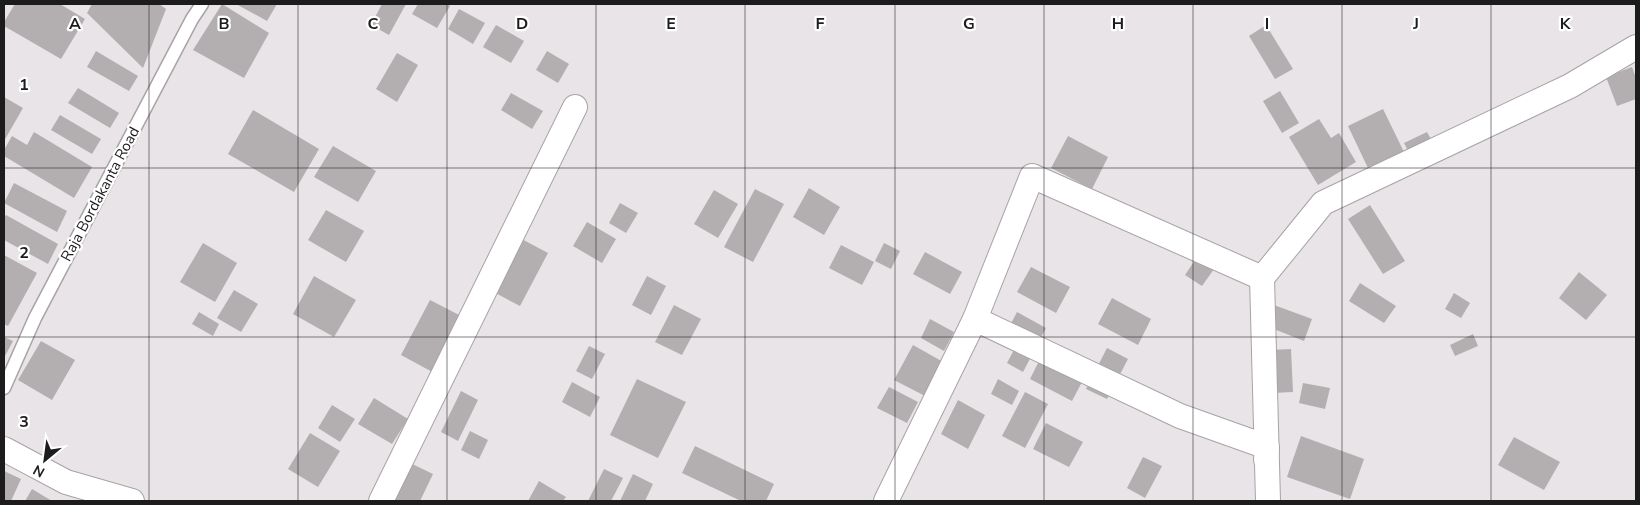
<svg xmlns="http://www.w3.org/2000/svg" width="1640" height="505" viewBox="0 0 1640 505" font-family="'Nunito Sans',sans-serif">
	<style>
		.building { fill: #b3afb1 }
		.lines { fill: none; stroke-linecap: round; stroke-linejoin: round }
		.lane-casing { stroke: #a7a3a6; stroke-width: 15 }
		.street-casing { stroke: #a7a3a6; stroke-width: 26 }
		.lane { stroke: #fff; stroke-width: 12 }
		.street { stroke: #fff; stroke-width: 24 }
		.grid { fill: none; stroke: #1d1c1d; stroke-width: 1; stroke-opacity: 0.55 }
		.labels { text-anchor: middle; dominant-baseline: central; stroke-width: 4.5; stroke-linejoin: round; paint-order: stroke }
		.street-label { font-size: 15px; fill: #1d1c1d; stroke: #fff }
		.grid-label { font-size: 16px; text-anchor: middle; font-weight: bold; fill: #1d1c1d; stroke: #fff; stroke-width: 4.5; stroke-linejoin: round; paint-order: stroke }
	</style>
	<rect width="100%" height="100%" fill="#e8e4e7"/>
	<g class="building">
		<path d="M15 4H60L85 19 61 59 4 26V22Z"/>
		<path d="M92 4H159L166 9 143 68 87 13Z"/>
		<path d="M222 4 269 33 244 78 193 50Z"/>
		<path d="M236 4H277L267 21Z"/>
		<path d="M382 4H406L389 35 371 25Z"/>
		<path d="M418 4H447L450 6 437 28 412 14Z"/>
		<path d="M459 9 485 23 473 44 448 29Z"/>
		<path d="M496 25 524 41 511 63 483 47Z"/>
		<path d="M1266 25 1293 69 1275 79 1249 36Z"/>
		<path d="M96 51 138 76 129 91 87 67Z"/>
		<path d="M547 51 569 64 558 83 536 70Z"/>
		<path d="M397 53 418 65 397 102 376 89Z"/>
		<path d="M1632 67 1636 78V99L1617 106 1606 77Z"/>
		<path d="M78 88 119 113 110 128 68 103Z"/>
		<path d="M1280 91 1299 123 1282 133 1263 101Z"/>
		<path d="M511 93 543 111 532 129 501 110Z"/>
		<path d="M4 97 23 108 4 141Z"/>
		<path d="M1383 109 1404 152 1368 168 1348 126Z"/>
		<path d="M253 110 319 149 294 192 228 154Z"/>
		<path d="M60 115 101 139 92 154 51 130Z"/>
		<path d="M1319 119 1331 138 1339 133 1356 162 1318 185 1289 137Z"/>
		<path d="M34 132 92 167 74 198 4 156V150L12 136 27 145Z"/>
		<path d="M1427 132 1433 143 1410 155 1404 143Z"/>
		<path d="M1068 136 1108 157 1092 189 1051 168Z"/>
		<path d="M333 146 376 171 358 202 314 177Z"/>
		<path d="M14 183 67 211 57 232 4 203Z"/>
		<path d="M809 188 840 207 824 235 793 217Z"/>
		<path d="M755 189 784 204 753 262 724 247Z"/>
		<path d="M714 190 738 204 718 238 694 224Z"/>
		<path d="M620 203 638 213 626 233 609 223Z"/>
		<path d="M1370 205 1405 261 1383 274 1348 219Z"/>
		<path d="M326 210 364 231 346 262 308 240Z"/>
		<path d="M6 215 58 244 48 264 4 240V218Z"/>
		<path d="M587 222 616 239 602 263 573 246Z"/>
		<path d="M516 236 548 253 520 306 488 289Z"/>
		<path d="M203 243 237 263 215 302 180 282Z"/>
		<path d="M884 243 900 251 891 269 875 261Z"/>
		<path d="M841 245 874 262 862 285 829 268Z"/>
		<path d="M925 252 962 272 950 294 913 274Z"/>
		<path d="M4 255 37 273 8 326 4 324Z"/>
		<path d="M1197 257 1214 269 1202 286 1185 275Z"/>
		<path d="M1031 267 1070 287 1056 313 1017 292Z"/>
		<path d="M1579 272 1607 295 1586 320 1559 298Z"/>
		<path d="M314 276 356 300 334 337 293 314Z"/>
		<path d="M647 276 666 286 651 315 632 305Z"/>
		<path d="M1360 283 1396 306 1384 323 1349 301Z"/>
		<path d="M234 290 258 304 241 332 217 318Z"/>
		<path d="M1454 293 1470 303 1461 318 1445 309Z"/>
		<path d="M1112 298 1151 319 1138 345 1098 324Z"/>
		<path d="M430 300 465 318 436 374 401 355Z"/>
		<path d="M674 305 701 319 682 355 655 342Z"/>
		<path d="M1274 305 1312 319 1304 341 1266 326Z"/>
		<path d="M199 312 219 324 213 336 192 324Z"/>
		<path d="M1017 312 1046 328 1035 348 1006 333Z"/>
		<path d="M930 319 954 332 944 351 921 338Z"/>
		<path d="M1473 334 1478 346 1455 356 1450 345Z"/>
		<path d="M4 337 13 341 4 358Z"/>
		<path d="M41 341 75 360 52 400 18 380Z"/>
		<path d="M1017 344 1033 353 1023 372 1007 363Z"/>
		<path d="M913 345 945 363 927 397 894 380Z"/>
		<path d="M589 346 605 354 592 379 576 371Z"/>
		<path d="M1107 348 1128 359 1107 399 1086 389Z"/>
		<path d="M1291 349 1293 392 1272 393 1270 350Z"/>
		<path d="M1040 359 1082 382 1072 401 1030 379Z"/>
		<path d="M637 379 686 402 658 458 610 435Z"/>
		<path d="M998 379 1019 391 1012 405 991 394Z"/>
		<path d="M572 382 600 397 590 417 562 402Z"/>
		<path d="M1303 383 1330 388 1325 409 1299 403Z"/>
		<path d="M889 387 918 402 907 423 877 408Z"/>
		<path d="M461 391 478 400 458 441 441 432Z"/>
		<path d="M1025 392 1048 404 1025 448 1002 436Z"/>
		<path d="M374 398 408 419 392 444 358 424Z"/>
		<path d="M958 400 985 415 968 449 941 434Z"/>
		<path d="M332 405 355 419 340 442 318 428Z"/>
		<path d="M1046 423 1083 442 1069 467 1033 449Z"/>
		<path d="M470 431 488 440 479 459 461 450Z"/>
		<path d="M310 433 340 451 318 487 288 469Z"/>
		<path d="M1301 436 1364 459 1350 499 1287 477Z"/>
		<path d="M1514 437 1560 462 1544 490 1498 465Z"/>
		<path d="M695 446 774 484 766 501H741L682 473Z"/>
		<path d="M1143 457 1162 466 1145 498 1127 488Z"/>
		<path d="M406 461 433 474 420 501H386Z"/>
		<path d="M604 469 623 478 611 501H588Z"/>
		<path d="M4 471 21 479 11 501H4Z"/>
		<path d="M633 474 653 484 645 501H620Z"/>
		<path d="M539 481 566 497 563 501H528Z"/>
		<path d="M32 489 52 501H25Z"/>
	</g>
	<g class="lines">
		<g class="lane-casing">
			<path id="lane" d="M4 388 35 318 192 19 202 4"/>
		</g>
		<g class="street-casing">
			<g id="street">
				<path d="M975 319 1032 176 1262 278"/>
				<path d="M4 449 66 482 132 501"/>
				<path d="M381 501 575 107"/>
				<path d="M886 501 975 319 1180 416 1267 447 1266 460"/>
				<path d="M1268 501 1262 278 1323 203 1570 86 1636 47"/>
			</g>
		</g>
		<use href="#lane" class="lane"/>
		<use href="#street" class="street"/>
	</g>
	<path class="grid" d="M149 4V501M298 4V501M447 4V501M596 4V501M745 4V501M895 4V501M1044 4V501M1193 4V501M1342 4V501M1491 4V501M4 168H1636M4 337H1636"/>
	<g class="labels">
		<g class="street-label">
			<text transform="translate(100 194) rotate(-62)">Raja Bordakanta Road</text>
		</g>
	</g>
	<g class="grid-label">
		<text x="75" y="29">A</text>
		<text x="224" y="29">B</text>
		<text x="373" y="29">C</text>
		<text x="522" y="29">D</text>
		<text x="671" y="29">E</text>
		<text x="820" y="29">F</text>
		<text x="969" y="29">G</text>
		<text x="1118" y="29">H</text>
		<text x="1267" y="29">I</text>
		<text x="1416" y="29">J</text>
		<text x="1565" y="29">K</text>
		<text x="24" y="90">1</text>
		<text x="24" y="258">2</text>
		<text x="24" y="427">3</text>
	</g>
	<rect width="1640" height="505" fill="none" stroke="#1d1c1d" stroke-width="10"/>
	<g transform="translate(45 460) rotate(209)" stroke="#ffffff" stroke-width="4" paint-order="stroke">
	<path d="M0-4L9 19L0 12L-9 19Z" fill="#1d1c1d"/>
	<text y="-8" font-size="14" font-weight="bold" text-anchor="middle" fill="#1d1c1d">N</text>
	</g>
</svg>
